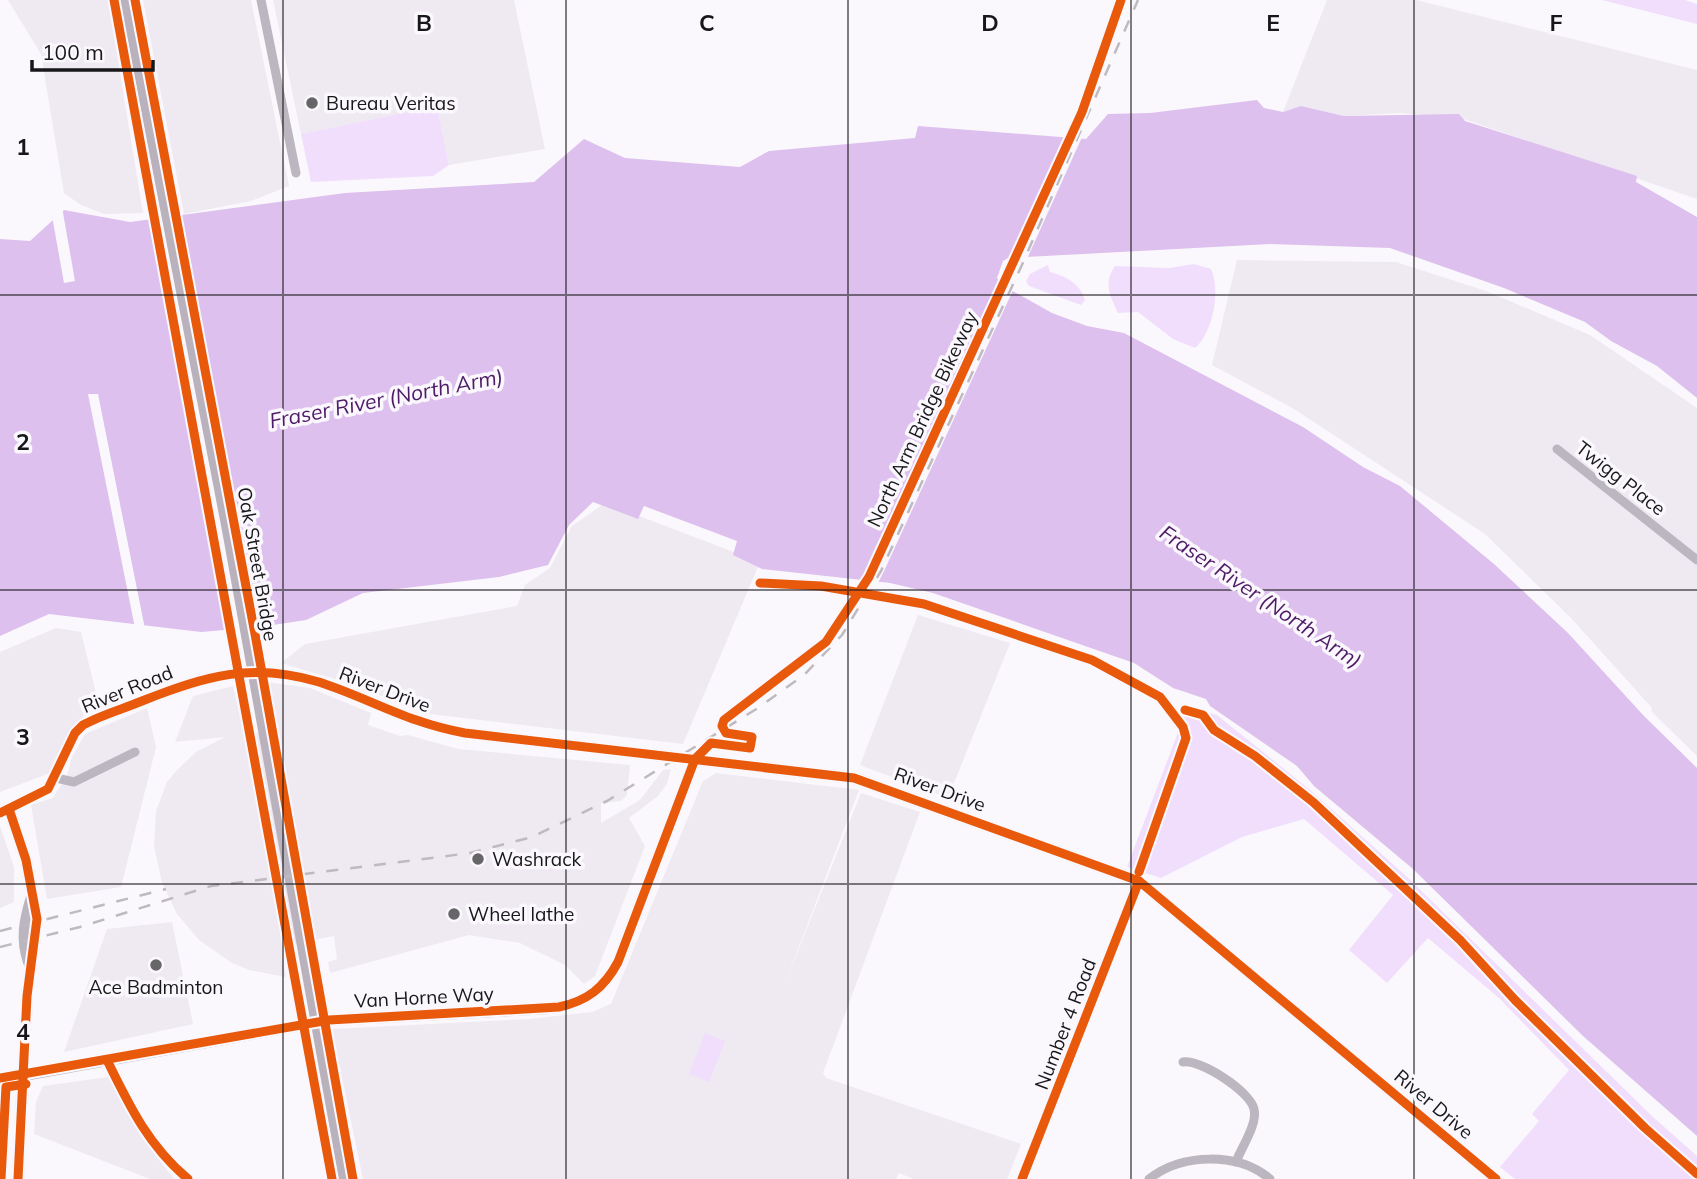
<svg xmlns="http://www.w3.org/2000/svg" width="1697" height="1179" viewBox="0 0 1697 1179" font-family="Mulish,sans-serif">
	<style>
		.built { fill: #efe9f2 }
		.green { fill: #f1defd }
		.water { fill: #ddc0ee }
		.pier { fill: #faf8fc }
		.lines { fill: none; stroke-linecap: round; stroke-linejoin: round }
		.street { stroke: #bbb6bf; stroke-width: 9 }
		.secondary { stroke: #bab5be; stroke-width: 12 }
		.highway { stroke: #b9b2bc; stroke-width: 16 }
		.rail { stroke: #bebac0; stroke-width: 2.5; stroke-dasharray: 12 12; stroke-linecap: butt }
		.cycleway-casing { stroke: #faf7fd; stroke-width: 13 }
		.cycleway { stroke: #e8590c; stroke-width: 9 }
		.grid { fill: none; stroke: #171618; stroke-width: 2; stroke-opacity: 0.55 }
		.poi-dot { fill: #666568; stroke: #faf7fd; stroke-width: 2.5 }
		.labels { text-anchor: middle; dominant-baseline: central; stroke-width: 7; stroke-linejoin: round; paint-order: stroke }
		.poi-label { font-size: 19px; fill: #171618; stroke: #faf7fd; text-anchor: start }
		.street-label { font-size: 19px; fill: #171618; stroke: #faf7fd }
		.water-label { font-size: 21px; font-style: italic; fill: #4e1b66; stroke: #faf7fd }
		.grid-label { font-size: 23px; text-anchor: middle; font-weight: bold; fill: #171618; stroke: #faf7fd; stroke-width: 7; stroke-linejoin: round; paint-order: stroke }
	</style>
	<rect width="100%" height="100%" fill="#faf8fc"/>
	<g class="built">
		<path d="M8 0H108L143 213 104 214 81 205 64 193 41 54Z"/>
		<path d="M143 0H251L289 186 251 201 184 214Z"/>
		<path d="M273 0H514L545 149 449 165 437 106 301 134Z"/>
		<path d="M1327 0H1416L1697 70V199L1458 117 1399 113 1344 116 1302 106 1283 112Z"/>
		<path d="M1237 260 1396 262 1486 291 1590 335 1697 408V756L1651 711 1652 708 1571 618 1485 534 1294 409 1212 365Z"/>
		<path d="M605 503 760 562 683 744 430 714 338 680 281 663 305 644 517 606 525 585 550 568 572 526Z"/>
		<path d="M918 615 1010 643 948 798 860 765Z"/>
		<path d="M56 628 81 632 99 706 84 714 50 773 0 792V652Z"/>
		<path d="M266 682 310 688 371 713 368 725 400 736 408 735 458 749 630 765 627 795 621 801 601 803V823L640 800 663 770 671 769 667 784 658 796 629 818 645 846 595 976 584 984 565 965 520 943 469 935 330 973 328 962 337 959 334 936 287 945 282 954 286 977 249 970 232 963 199 940 177 914 162 883 154 846 156 811 167 782 177 770 196 752 225 737 175 742 193 696 233 686 244 734 271 732Z"/>
		<path d="M147 708 156 747 121 887 47 899 31 805 53 798 67 776 72 757 85 734Z"/>
		<path d="M716 773 859 790 782 991 861 793 920 812 823 1073 826 1078 1021 1144 1007 1179H914L899 1173 896 1179H363L332 1029 529 1019 592 1012 611 1004 703 781Z"/>
		<path d="M0 826 14 867V902L0 908Z"/>
		<path d="M172 922 193 1024 64 1052 107 929Z"/>
		<path d="M109 1077 142 1138 174 1179H150L34 1134 36 1102 43 1086Z"/>
	</g>
	<g class="green">
		<path d="M1602 0H1685L1697 4V24Z"/>
		<path d="M437 106 449 165 433 176 311 182 301 134Z"/>
		<path d="M1194 264 1211 269C1221 290 1213 333 1195 348L1173 339 1138 312 1118 313C1110 295 1103 284 1115 266L1169 268Z"/>
		<path d="M1048 265 1050 272C1065 276 1080 283 1085 300L1081 305 1029 286 1026 281 1030 274Z"/>
		<path d="M1188 706 1217 715 1310 790 1406 876 1653 1117 1697 1156V1179H1515L1500 1167 1539 1121 1532 1114 1569 1070 1499 998 1428 938 1387 983 1349 950 1393 895 1304 819 1242 837 1161 878 1127 867Z"/>
		<path d="M705 1033 725 1041 709 1082 689 1074Z"/>
	</g>
	<path class="water" d="M1257 100 1264 108 1283 112 1301 106 1344 116 1459 114 1465 121 1637 176 1636 182 1697 217V398L1657 366 1611 341 1585 322 1504 288 1390 248 1270 244 1008 258 1003 261 997 278 1002 285 1052 313 1087 326 1124 333 1303 427 1363 467 1400 486 1494 564 1568 633 1644 716 1697 768V1136L1583 1036 1413 869 1314 786 1297 766 1210 706 1206 699 1173 688 1134 663 933 593 890 583 762 569 733 555 737 541 644 506 638 519 593 502 569 525 548 565 499 577 363 593 306 620 260 627 201 632 49 614 0 636V239L30 241 64 210 130 222 345 193 534 182 584 139 625 158 740 167 769 151 915 138 918 126 1086 139 1108 114 1150 113Z"/>
	<g class="pier">
		<path d="M1069 134 1083 135 1026 261H1012Z"/>
		<path d="M62 207 75 281 64 283 52 216Z"/>
		<path d="M177 212 256 631 232 633 153 215Z"/>
		<path d="M1003 280 1014 288 885 569 877 585 863 583Z"/>
		<path d="M88 394H98L145 629 135 628Z"/>
	</g>
	<g class="lines">
		<g class="street">
			<path d="M261 0 296 173"/>
			<path d="M1557 449 1697 560"/>
			<path d="M56 778 74 782 135 752"/>
			<path d="M1183 1062C1200 1059 1250 1091 1254 1109 1258 1124 1241 1148 1236 1162"/>
			<path d="M0 1078 24 1075"/>
			<path d="M1022 1179 1139 881"/>
			<path d="M1149 1179C1182 1153 1238 1152 1270 1179"/>
		</g>
		<g class="secondary">
			<path d="M9 809 26 860 37 919 27 996 18 1179"/>
			<path d="M0 813 48 789 75 733 83 725C101 715 123 709 142 701 205 676 251 662 319 682 371 699 408 723 465 733L854 778 1139 881 1496 1179"/>
			<path d="M29 962C21 939 25 920 32 897"/>
			<path d="M24 1075 329 1020 550 1008C583 1005 603 990 618 962L695 759"/>
		</g>
		<path class="highway" d="M128 0 230 530 347 1179"/>
		<g class="rail">
			<path d="M0 931 166 889"/>
			<path d="M0 947 80 927 211 886 470 853 532 837 607 801 758 708 804 675 842 635 881 571 1021 267 1138 0"/>
		</g>
		<g class="cycleway-casing">
			<g id="cycleway">
				<path d="M114 0 332 1179"/>
				<path d="M135 0 255 634 353 1179"/>
				<path d="M760 583 821 586 924 604 1092 660 1160 697 1183 727 1186 738 1139 872"/>
				<path d="M1185 710 1203 715 1214 730 1255 756 1313 802 1460 940 1515 1000 1645 1128 1697 1174"/>
				<path d="M9 809 26 860 37 919 27 996 18 1179"/>
				<path d="M0 813 48 789 75 733 83 725C101 715 123 709 142 701 205 676 251 662 319 682 371 699 408 723 465 733L854 778 1139 881 1496 1179"/>
				<path d="M107 1060C130 1107 148 1145 188 1179"/>
				<path d="M0 1078 329 1020 559 1007C587 1001 604 988 618 962L695 759 711 743 750 748 752 737 726 733 722 726 724 720 826 642 869 577 1082 112 1121 0"/>
				<path d="M1 1179 6 1087 26 1084"/>
				<path d="M1022 1179 1139 881"/>
			</g>
		</g>
		<use href="#cycleway" class="cycleway"/>
	</g>
	<path class="grid" d="M283 0V1179M566 0V1179M848 0V1179M1131 0V1179M1414 0V1179M0 295H1697M0 590H1697M0 884H1697"/>
	<g class="poi-dot">
		<circle cx="312" cy="103" r="7"/>
		<circle cx="478" cy="859" r="7"/>
		<circle cx="454" cy="914" r="7"/>
		<circle cx="156" cy="965" r="7"/>
	</g>
	<g class="labels">
		<g class="poi-label">
			<text x="326" y="103">Bureau Veritas</text>
			<text x="492" y="859">Washrack</text>
			<text x="468" y="914">Wheel lathe</text>
			<text x="156" y="987" text-anchor="middle">Ace Badminton</text>
		</g>
		<g class="street-label">
			<text transform="translate(922 419) rotate(-65)">North Arm Bridge Bikeway</text>
			<text transform="translate(1621 478) rotate(38)">Twigg Place</text>
			<text transform="translate(258 564) rotate(80)">Oak Street Bridge</text>
			<text transform="translate(127 689) rotate(-22)">River Road</text>
			<text transform="translate(385 689) rotate(21)">River Drive</text>
			<text transform="translate(940 789) rotate(20)">River Drive</text>
			<text transform="translate(424 997) rotate(-3)">Van Horne Way</text>
			<text transform="translate(1065 1024) rotate(-69)">Number 4 Road</text>
			<text transform="translate(1434 1104) rotate(40)">River Drive</text>
		</g>
		<g class="water-label">
			<text transform="translate(386 398) rotate(-11)">Fraser River (North Arm)</text>
			<text transform="translate(1261 596) rotate(34)">Fraser River (North Arm)</text>
		</g>
	</g>
	<g class="grid-label">
		<text x="424" y="31">B</text>
		<text x="707" y="31">C</text>
		<text x="990" y="31">D</text>
		<text x="1273" y="31">E</text>
		<text x="1556" y="31">F</text>
		<text x="23" y="155">1</text>
		<text x="23" y="450">2</text>
		<text x="23" y="745">3</text>
		<text x="23" y="1040">4</text>
	</g>
	<path d="M32 60v10h121v-10" fill="none" stroke="#171618" stroke-width="3.5"/>
	<text x="42" y="60" font-size="21" fill="#171618" stroke="#faf7fd" stroke-width="5" paint-order="stroke">100 m</text>
</svg>
